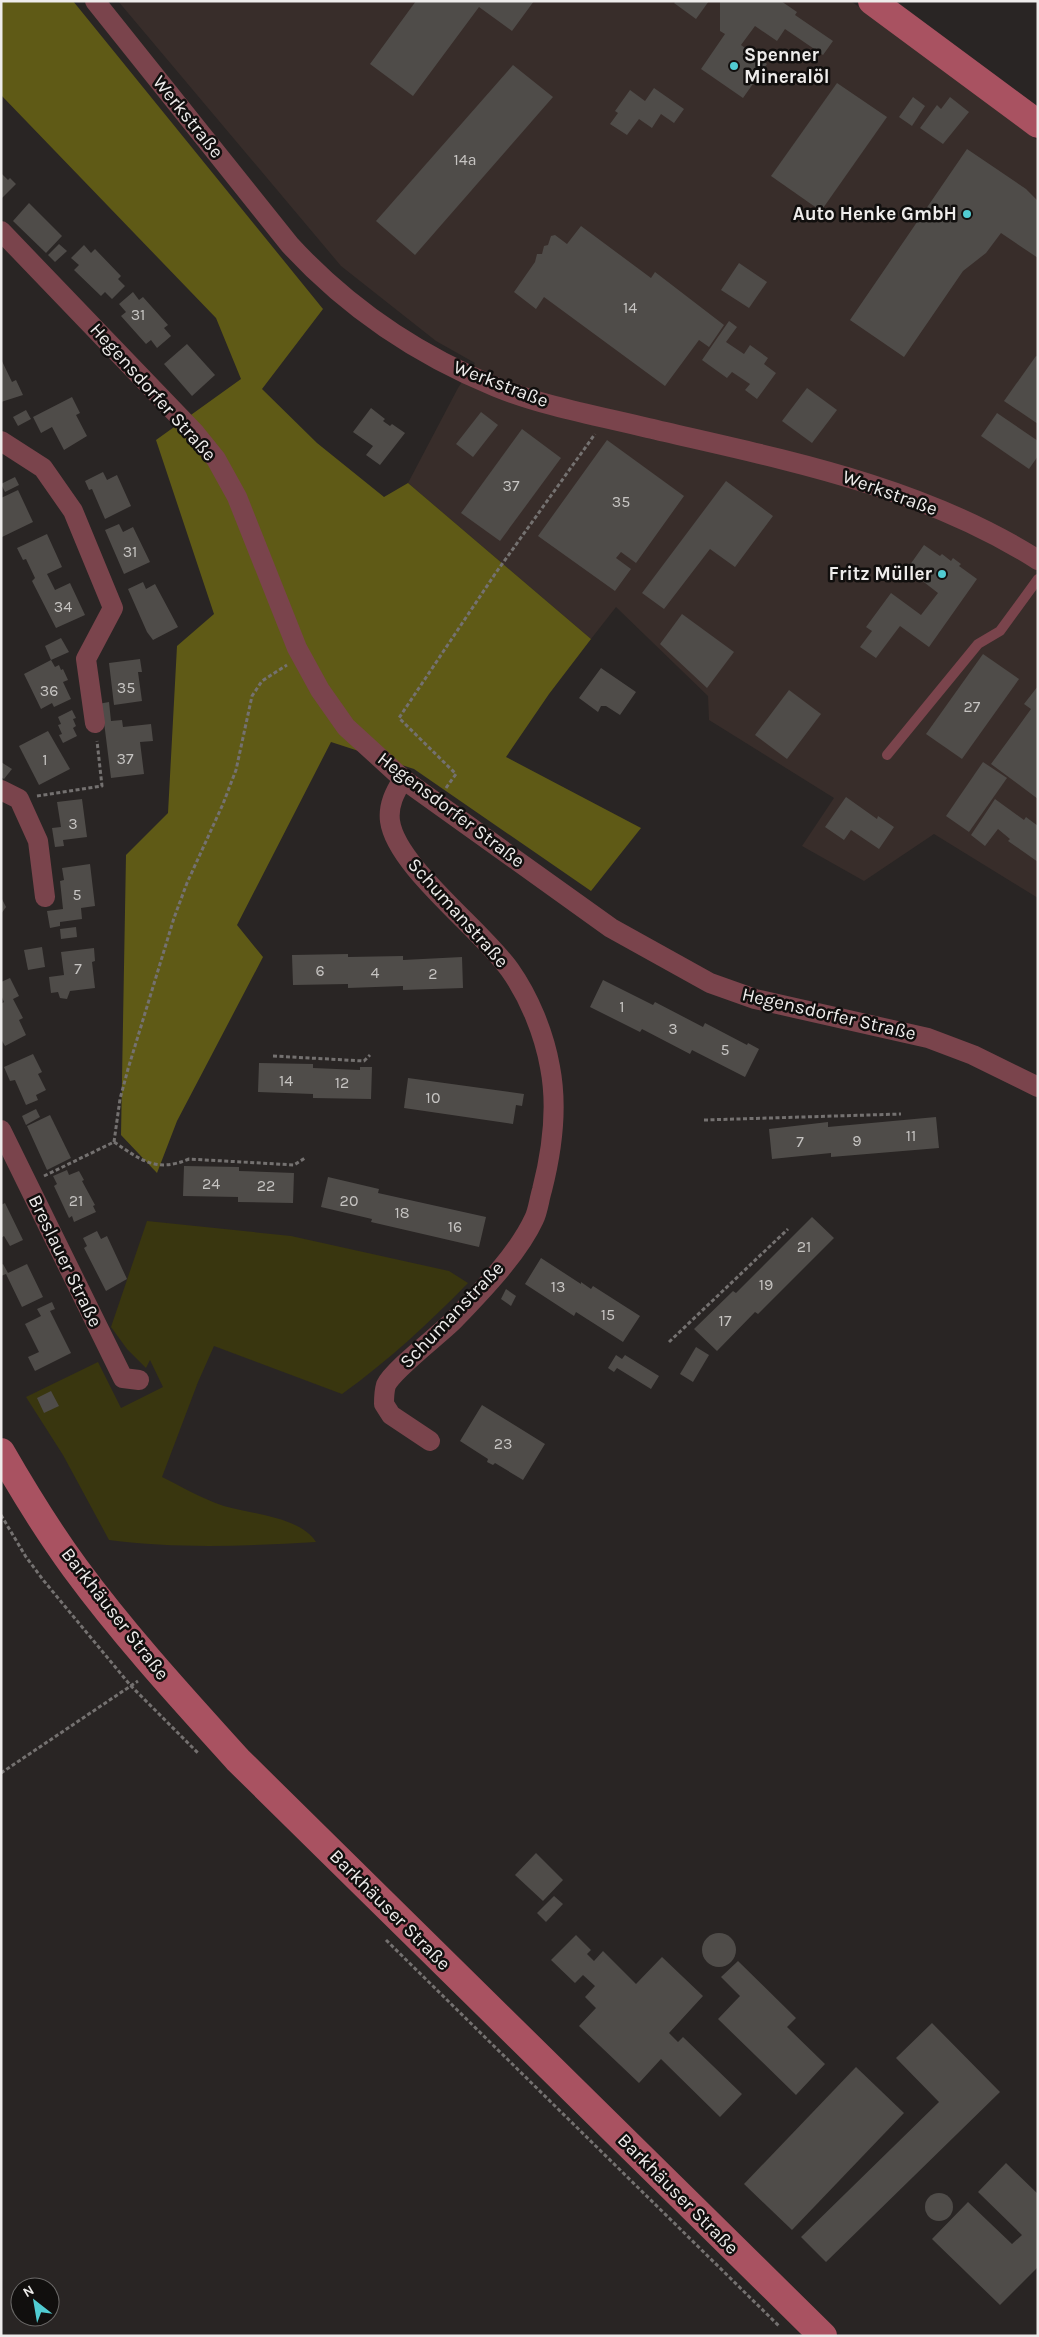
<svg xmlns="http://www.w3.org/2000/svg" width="1039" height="2337" viewBox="0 0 1039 2337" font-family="Karla,sans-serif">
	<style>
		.built { fill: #382d2a }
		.green { fill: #39360f }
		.forest { fill: #5f5a16 }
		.building { fill: #4f4c49 }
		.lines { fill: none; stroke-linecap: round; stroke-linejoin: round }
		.path { stroke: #747170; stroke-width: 3; stroke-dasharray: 4 2.5; stroke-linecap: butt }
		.lane { stroke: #7a444c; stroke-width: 10 }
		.street { stroke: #7a444c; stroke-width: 20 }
		.secondary { stroke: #a95261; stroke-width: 28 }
		.poi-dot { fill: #51ccd2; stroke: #110f0e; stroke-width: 2 }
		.labels { text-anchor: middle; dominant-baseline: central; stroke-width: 5; stroke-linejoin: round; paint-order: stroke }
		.number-label { font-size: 16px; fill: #c6c4c2 }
		.poi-label { font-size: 19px; font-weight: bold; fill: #eeeceb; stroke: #110f0e; text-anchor: end }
		.street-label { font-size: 19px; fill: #eeeceb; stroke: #110f0e }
	</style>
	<rect width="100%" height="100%" fill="#292524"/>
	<path class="built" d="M118 1H851L1038 141V898L934 834 864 881 802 846 834 798 709 720 708 696 616 607 591 639 408 483 458 388 475 363 436 341 341 266Z"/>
	<path class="green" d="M147 1221 291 1236 449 1271 468 1283C429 1323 388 1361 342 1394L214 1346 198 1382 162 1477C182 1487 201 1498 221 1505 248 1514 300 1516 316 1542 248 1546 177 1549 109 1540L63 1455 26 1397 98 1362 121 1408 163 1387 150 1360 146 1368 127 1349 111 1327Z"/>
	<path class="forest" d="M1 1H73L323 309 262 389 317 443 384 497 408 483 591 639 549 694 506 757 641 828 591 891 414 769 331 742 237 925 263 957 177 1121 157 1173 121 1135 126 855 168 813 177 646 214 614 156 440 241 379 216 318 1 95Z"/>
	<g class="building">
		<path d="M416 1H534L512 31 479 7 413 96 370 64Z"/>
		<path d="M676 1H709L696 19 674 3Z"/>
		<path d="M720 1H781L797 12 795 15 833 41 823 55 785 29 777 41 755 26 741 45 767 64 743 98 701 69 725 34 720 31Z"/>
		<path d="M513 65 553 97 415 255 376 221Z"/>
		<path d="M837 83 887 117 821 211 771 176Z"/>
		<path d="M654 88 684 109 674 123 661 114 652 128 639 119 627 135 610 124 618 113 615 111 630 90 645 101Z"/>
		<path d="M913 97 925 106 912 126 899 117Z"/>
		<path d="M950 97 969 112 943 144 920 128 937 105 941 109Z"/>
		<path d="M967 149 1026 189 1038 201V258L1001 233 986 253 963 271 904 357 850 320Z"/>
		<path d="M1 173 8 180 10 178 16 184 1 199Z"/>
		<path d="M29 203 62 236 46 253 13 221Z"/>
		<path d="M581 226 651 278 655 272 724 325 709 347 699 340 665 386 544 297 536 309 514 292 535 262 537 254H542L544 246 548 245 551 236 555 235 567 244Z"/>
		<path d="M59 244 67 251 55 262 48 255Z"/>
		<path d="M84 245 91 253 95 249 121 276 118 279 125 286 112 299 105 292 101 296 74 270 79 265 71 258Z"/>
		<path d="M739 263 767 282 749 308 721 290Z"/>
		<path d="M133 292 139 300 143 297 168 325 164 328 171 336 157 348 151 340 146 344 121 316 126 312 119 304Z"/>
		<path d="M729 321 737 327 726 342 744 354 750 345 768 358 764 364 776 373 757 399 745 390 750 384 732 372 727 378 702 360Z"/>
		<path d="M187 344 215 375 192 396 164 364Z"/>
		<path d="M1036 356 1038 357V424L1004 401Z"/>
		<path d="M1 359 12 382 16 380 23 395 1 402Z"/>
		<path d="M807 388 837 410 812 443 782 421Z"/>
		<path d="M72 397 80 413 76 415 87 436 64 450 52 427 41 433 33 417Z"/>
		<path d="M371 408 385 419 383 421 390 426 392 424 405 433 380 465 366 455 373 446 353 432Z"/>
		<path d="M26 410 31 419 18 426 13 417Z"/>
		<path d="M481 412 498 425 473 457 456 444Z"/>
		<path d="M997 413 1038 441V456L1029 469 981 436Z"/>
		<path d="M522 429 561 458 500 541 461 513Z"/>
		<path d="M607 440 684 496 636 563 621 552 616 558 631 569 615 591 538 536Z"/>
		<path d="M103 472 107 480 117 475 131 506 105 519 92 489 89 490 85 481Z"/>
		<path d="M15 477 19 485 5 492 1 484Z"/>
		<path d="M726 481 773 516 735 567 710 549 664 609 642 593Z"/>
		<path d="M18 490 33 522 2 537 1 498Z"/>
		<path d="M119 524 123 532 133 527 150 562 124 574 105 530Z"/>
		<path d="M47 534 62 567 47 574 55 590 70 583 85 615 56 628 32 581 35 578 26 559 23 560 17 548Z"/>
		<path d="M924 545 940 556 942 554 951 561 953 558 961 564 959 566 977 579 929 647 900 626 876 658 860 647 872 631 866 627 891 593 921 615 938 593 907 569Z"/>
		<path d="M143 582 146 589 155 584 178 627 153 640 147 632 128 589Z"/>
		<path d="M682 614 734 652 707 688 660 644Z"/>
		<path d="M61 638 69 652 51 660 45 646Z"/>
		<path d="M983 654 1019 679 962 759 926 734Z"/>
		<path d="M140 659 142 672H138L142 701 114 705 109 663Z"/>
		<path d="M51 660 55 667 59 665 61 670 63 669 68 680 63 682 71 699 54 707 52 703 41 709 24 674Z"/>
		<path d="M601 668 636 692 620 715 606 706H601L598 712 579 698Z"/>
		<path d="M1038 686V799L991 764 1031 709 1024 704Z"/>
		<path d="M789 690 821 714 787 759 755 735Z"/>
		<path d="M109 702 111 721 122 720 123 727 151 724 153 741 140 742 144 774 111 778 104 722 98 704Z"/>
		<path d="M72 710 76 718 73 719 76 726 73 728 77 736 63 743 59 735 62 734 58 725 61 724 58 717Z"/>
		<path d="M48 731 70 769 39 785 19 746Z"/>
		<path d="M1 762 12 769 4 779 1 777Z"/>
		<path d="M983 762 1007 778 969 832 946 816Z"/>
		<path d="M846 797 877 819 878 816 894 827 879 849 851 830 844 840 825 827Z"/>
		<path d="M82 799 87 837 63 840 64 846 55 847 52 828 61 827 57 802Z"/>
		<path d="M995 799 1024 820 1026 817 1038 826V862L1008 841 1010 839 998 829 985 846 971 835Z"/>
		<path d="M90 864 95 906 81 908 82 919 60 922V926L50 928 47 911 63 909 60 881 64 880 62 868Z"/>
		<path d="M1 897 6 907 1 914Z"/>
		<path d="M76 927 77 937 61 939 60 929Z"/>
		<path d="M42 947 45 967 28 970 24 950Z"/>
		<path d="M94 948 95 961 92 962 95 988 70 991 67 999 60 998 58 992 51 993 49 977 64 975 61 952Z"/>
		<path d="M348 954V957L403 956V960L462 957 463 988 403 990V986L348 988V984L293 985 292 955Z"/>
		<path d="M10 978 19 996 13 999 23 1018 19 1020 26 1035 5 1046 1 1039V1004L4 1002 1 995V982Z"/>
		<path d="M603 980 653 1005 655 1002 703 1027 705 1023 747 1045 748 1043 759 1049 745 1077 692 1050 690 1054 642 1029 640 1032 590 1007Z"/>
		<path d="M33 1054 42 1072 38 1074 46 1090 36 1095 38 1100 26 1105 15 1080 10 1081 4 1067Z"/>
		<path d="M259 1063 313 1064V1068L360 1070V1067H372L371 1099 313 1098V1094L258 1092Z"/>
		<path d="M408 1078 524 1094 522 1106 516 1105 513 1124 404 1108Z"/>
		<path d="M36 1109 40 1117 26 1125 22 1116Z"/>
		<path d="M50 1115 71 1158 47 1170 27 1126Z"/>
		<path d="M936 1117 939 1148 831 1157V1153L772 1159 769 1129 828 1122V1127Z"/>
		<path d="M184 1166 239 1167V1171L294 1173 293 1203 238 1202V1197L183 1196Z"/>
		<path d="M67 1170 69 1175 79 1171 84 1180 82 1181 95 1205 93 1206 96 1212 74 1222 72 1216 69 1218 54 1186 57 1184 53 1176Z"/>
		<path d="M328 1177 379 1189 378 1193 486 1217 479 1247 371 1222 372 1219 321 1207Z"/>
		<path d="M5 1203 23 1240 10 1246 4 1236 1 1238V1205Z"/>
		<path d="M812 1217 834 1238 758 1314 755 1312 717 1351 694 1329 733 1291 736 1293Z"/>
		<path d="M97 1231 101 1239 107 1236 127 1279 106 1291 84 1248 87 1246 83 1238Z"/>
		<path d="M541 1258 581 1284V1282L591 1289 593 1286 640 1316 623 1342 576 1312 574 1316 525 1284Z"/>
		<path d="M3 1264 8 1273 27 1264 43 1297 22 1307 6 1274 1 1276V1265Z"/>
		<path d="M506 1289 516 1296 511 1306 501 1299Z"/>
		<path d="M52 1302 55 1309 50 1311 71 1353 35 1371 28 1357 39 1352 25 1324 41 1316 37 1309Z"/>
		<path d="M696 1347 709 1355 693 1382 680 1374Z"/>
		<path d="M616 1355 622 1359 625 1355 659 1376 651 1389 617 1368 614 1372 608 1368Z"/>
		<path d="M51 1391 59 1406 44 1413 37 1398Z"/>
		<path d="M482 1405 545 1444 523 1480 495 1463 493 1465 487 1462 488 1459 460 1441Z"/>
		<path d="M536 1853 563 1880 543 1901 515 1875Z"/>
		<path d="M554 1896 563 1904 546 1922 537 1913Z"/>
		<circle cx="719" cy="1950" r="17"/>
		<path d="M576 1935 591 1950 587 1954 594 1961 603 1951 636 1984 662 1957 703 1996 669 2033 678 2042 683 2037 742 2094 720 2117 661 2059 639 2083 579 2026 596 2008 585 1997 595 1986 583 1975 575 1983 551 1960Z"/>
		<path d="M738 1961 796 2018 787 2027 825 2064 796 2095 718 2019 740 1996 721 1977Z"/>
		<path d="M932 2023 1000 2092 826 2262 801 2237 939 2102 896 2058Z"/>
		<path d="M856 2067 904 2113 792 2230 744 2184Z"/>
		<path d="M1006 2163 1038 2194V2267L1000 2305 932 2239 968 2202 1012 2244 1022 2235 978 2192Z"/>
		<circle cx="939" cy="2207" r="14"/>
	</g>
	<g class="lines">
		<g class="path">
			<path d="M446 788 456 774 399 718 495 574 595 434"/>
			<path d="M37 796 102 786 97 741"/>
			<path d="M273 1056 364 1061 370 1055"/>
			<path d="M704 1120 901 1114"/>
			<path d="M114 1142 120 1099 128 1069 174 918 187 883 223 804 236 770 252 696 262 681 287 665"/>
			<path d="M114 1142C141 1160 156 1173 189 1159L294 1165 305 1158"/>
			<path d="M44 1176 114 1142"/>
			<path d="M669 1342 788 1229"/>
			<path d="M1 1515 26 1557 44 1581 131 1686 199 1754"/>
			<path d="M1 1773 138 1681"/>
			<path d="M386 1940 779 2326"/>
		</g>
		<path class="lane" d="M887 755 978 644 1000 631 1038 579"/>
		<g class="street">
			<path d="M95 1 290 245C347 307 418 355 496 387 543 406 598 416 648 428 781 459 920 485 1038 560"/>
			<path d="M1 231 195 433 216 459 237 497 297 648 320 690 346 727 403 779 611 928 710 983 755 999 928 1038 973 1055 1038 1087"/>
			<path d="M1 441 43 468 73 511 113 608 86 659 95 723"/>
			<path d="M403 779C395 792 388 805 390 821 396 866 481 929 510 970 529 997 544 1033 550 1067 558 1108 552 1151 542 1190 539 1200 538 1211 534 1219 518 1254 480 1293 454 1320 439 1335 393 1370 386 1385 384 1392 384 1398 384 1404L391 1415 430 1441"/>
			<path d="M1 790 19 799 38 841 45 897"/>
			<path d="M1 1130 123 1378 139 1380"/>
		</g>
		<g class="secondary">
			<path d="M872 1 1038 124"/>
			<path d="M1 1452C24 1492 48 1531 75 1568 125 1636 182 1698 238 1760L823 2336"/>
		</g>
	</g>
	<g class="poi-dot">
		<circle cx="734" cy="66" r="5"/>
		<circle cx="967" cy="214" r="5"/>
		<circle cx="942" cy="574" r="5"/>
	</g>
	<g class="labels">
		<g class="number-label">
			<text x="465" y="159">14a</text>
			<text x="630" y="307">14</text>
			<text x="138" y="314">31</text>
			<text x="511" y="485">37</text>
			<text x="621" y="501">35</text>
			<text x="130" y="551">31</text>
			<text x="63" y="606">34</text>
			<text x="126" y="687">35</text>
			<text x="49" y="690">36</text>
			<text x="972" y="706">27</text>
			<text x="125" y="758">37</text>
			<text x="45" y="759">1</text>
			<text x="73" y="823">3</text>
			<text x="77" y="894">5</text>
			<text x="78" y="968">7</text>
			<text x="320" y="970">6</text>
			<text x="375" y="972">4</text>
			<text x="433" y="973">2</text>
			<text x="622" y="1006">1</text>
			<text x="673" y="1028">3</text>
			<text x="725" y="1049">5</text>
			<text x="286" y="1080">14</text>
			<text x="342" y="1082">12</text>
			<text x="433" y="1097">10</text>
			<text x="911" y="1135">11</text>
			<text x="857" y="1140">9</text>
			<text x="800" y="1141">7</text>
			<text x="211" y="1183">24</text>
			<text x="266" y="1185">22</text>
			<text x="76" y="1200">21</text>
			<text x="349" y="1200">20</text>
			<text x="402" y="1212">18</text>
			<text x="455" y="1226">16</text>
			<text x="804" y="1246">21</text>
			<text x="766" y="1284">19</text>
			<text x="558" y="1286">13</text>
			<text x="608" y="1314">15</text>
			<text x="725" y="1320">17</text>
			<text x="503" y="1443">23</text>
		</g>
		<g class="poi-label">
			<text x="744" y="55" text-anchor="start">Spenner<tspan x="744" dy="22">Mineralöl</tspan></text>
			<text x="957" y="214">Auto Henke GmbH</text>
			<text x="932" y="574">Fritz Müller</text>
		</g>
		<g class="street-label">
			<text transform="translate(188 117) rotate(51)">Werkstraße</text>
			<text transform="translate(501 384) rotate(21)">Werkstraße</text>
			<text transform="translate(153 392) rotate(48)">Hegensdorfer Straße</text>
			<text transform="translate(890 493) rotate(20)">Werkstraße</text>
			<text transform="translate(451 810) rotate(37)">Hegensdorfer Straße</text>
			<text transform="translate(458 913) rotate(48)">Schumanstraße</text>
			<text transform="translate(829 1014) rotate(13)">Hegensdorfer Straße</text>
			<text transform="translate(65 1261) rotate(64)">Breslauer Straße</text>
			<text transform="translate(452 1315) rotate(-46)">Schumanstraße</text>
			<text transform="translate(115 1614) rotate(52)">Barkhäuser Straße</text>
			<text transform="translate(390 1910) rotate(45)">Barkhäuser Straße</text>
			<text transform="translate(678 2194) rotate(45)">Barkhäuser Straße</text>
		</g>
	</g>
	<rect width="1039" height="2337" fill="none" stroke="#eeeceb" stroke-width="5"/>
	<g transform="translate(35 2302) rotate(329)"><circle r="24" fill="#110f0e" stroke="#696766"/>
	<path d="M0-4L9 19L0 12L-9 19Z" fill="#51ccd2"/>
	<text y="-8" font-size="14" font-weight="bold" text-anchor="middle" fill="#eeeceb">N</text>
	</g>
</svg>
